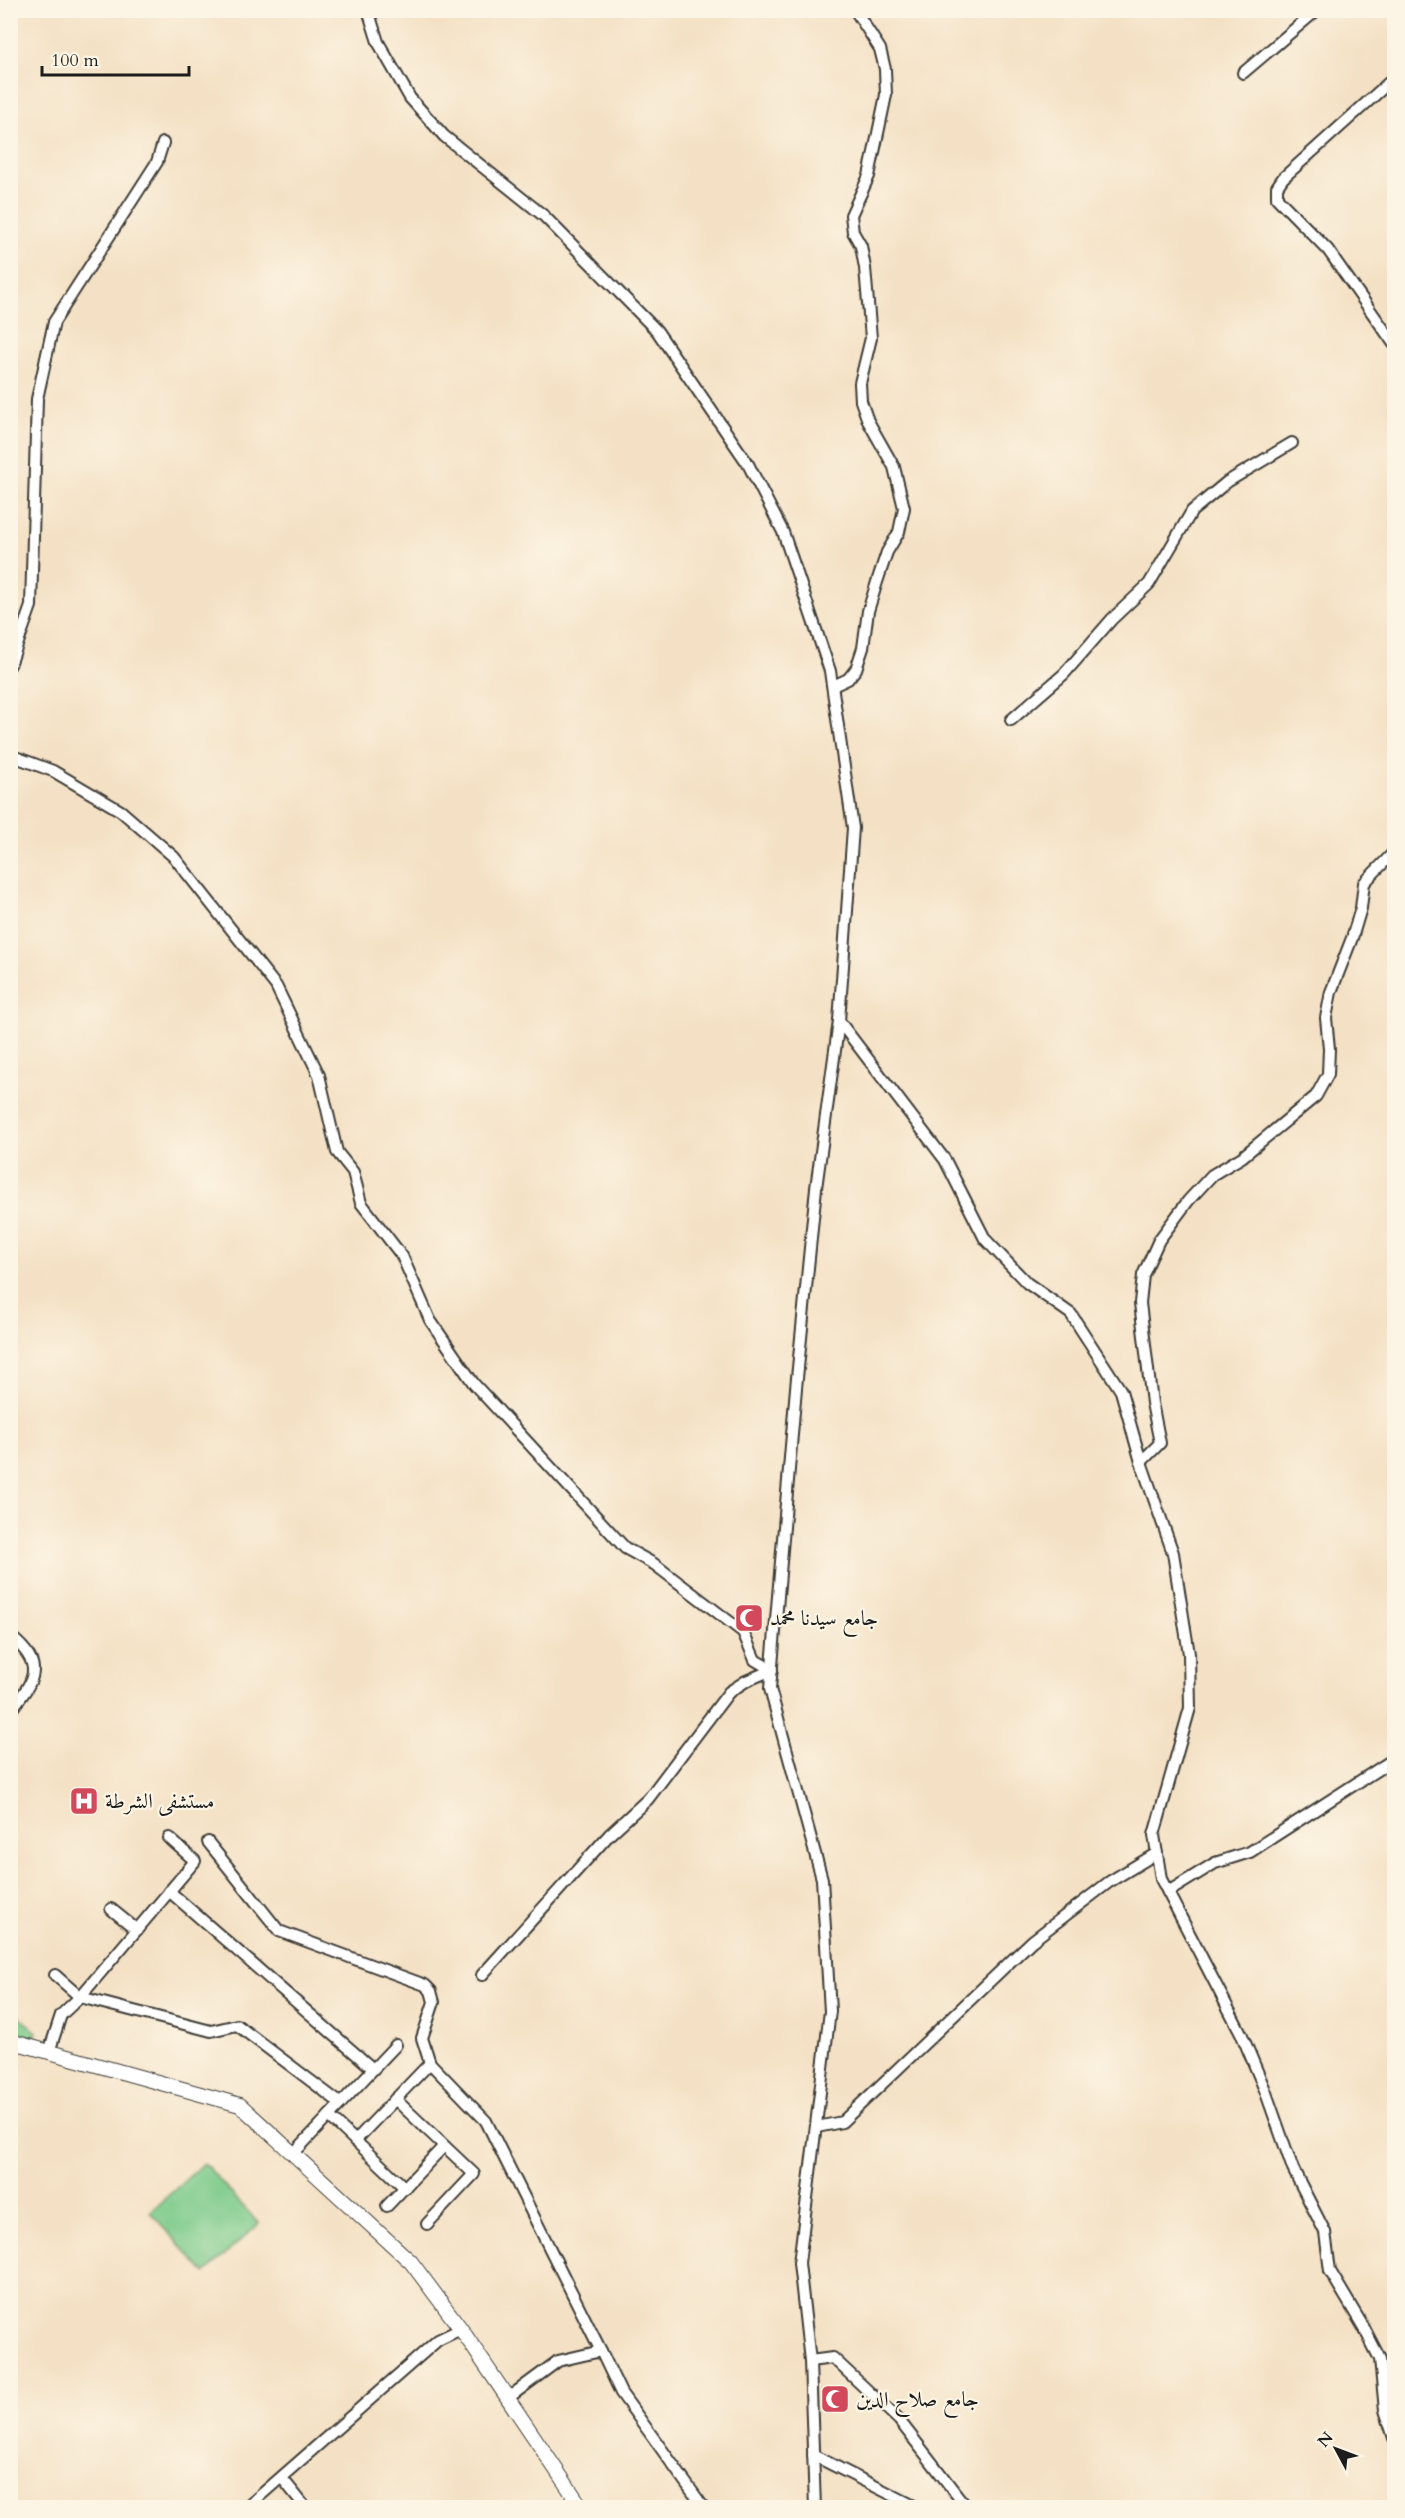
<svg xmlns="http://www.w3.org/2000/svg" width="1405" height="2518" viewBox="0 0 1405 2518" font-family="Cardo,Amiri,serif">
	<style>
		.green { fill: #7bca8a; stroke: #4c7353; stroke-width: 1.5 }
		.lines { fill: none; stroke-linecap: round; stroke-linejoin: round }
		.minor-casing { stroke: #3c3a35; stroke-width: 14 }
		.tertiary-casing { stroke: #3c3a35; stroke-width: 16 }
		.minor { stroke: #fff; stroke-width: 10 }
		.tertiary { stroke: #fff; stroke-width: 14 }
		.labels { text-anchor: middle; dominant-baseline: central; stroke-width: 4.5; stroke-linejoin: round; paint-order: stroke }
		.poi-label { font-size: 21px; fill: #1c1c1c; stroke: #fcf5e5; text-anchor: start }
	</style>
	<rect width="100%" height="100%" fill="#fcf5e5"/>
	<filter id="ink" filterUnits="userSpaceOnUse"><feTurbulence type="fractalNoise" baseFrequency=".0167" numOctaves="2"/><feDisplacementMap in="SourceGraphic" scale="12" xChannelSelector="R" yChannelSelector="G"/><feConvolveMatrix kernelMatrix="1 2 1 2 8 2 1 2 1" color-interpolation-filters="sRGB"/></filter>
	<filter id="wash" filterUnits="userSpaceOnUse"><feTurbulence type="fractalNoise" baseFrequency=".008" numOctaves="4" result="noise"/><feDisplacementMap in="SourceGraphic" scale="24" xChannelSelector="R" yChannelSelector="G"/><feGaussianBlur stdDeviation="1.35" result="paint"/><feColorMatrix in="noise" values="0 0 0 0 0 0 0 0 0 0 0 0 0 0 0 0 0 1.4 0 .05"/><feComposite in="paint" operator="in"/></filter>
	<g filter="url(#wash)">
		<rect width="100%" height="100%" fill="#f4e1c5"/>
		<g class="green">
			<path d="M12 2011 37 2032 35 2039 11 2032Z"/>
			<path d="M204 2163 259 2224 205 2273 150 2212Z"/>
		</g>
	</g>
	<g filter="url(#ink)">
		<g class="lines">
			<g class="minor-casing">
				<g id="minor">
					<path d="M368 10 378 42 410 98 444 136 544 216 657 331 748 464 783 532 830 671 853 828 839 1021 816 1188 796 1388 770 1689 822 1879 830 2011 799 2263 810 2361 815 2508"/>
					<path d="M1243 73 1317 10"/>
					<path d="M1394 78 1283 178 1277 187V198L1328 250 1394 344"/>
					<path d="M10 665 31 606 37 399 54 322 157 162 163 143"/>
					<path d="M833 686 848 679 856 669 863 648 868 611 877 582 887 552 899 532 904 508 894 467 868 421 861 401 860 383 871 338 865 268 861 246 853 232 851 215 869 176 886 95 885 69 880 49 855 10"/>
					<path d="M1011 720 1064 674 1112 619 1149 584 1192 511 1227 482 1292 443"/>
					<path d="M10 755 53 771 121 811 174 857 276 986 319 1075 337 1152 353 1172 361 1203 402 1256 430 1320 474 1384 625 1548 654 1564 743 1632 755 1660 772 1670 746 1681 729 1692 648 1799 609 1835 482 1975"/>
					<path d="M839 1021 945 1160 985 1239 1027 1283 1071 1314 1121 1391 1141 1462 1173 1553 1189 1654 1190 1708 1154 1835 1161 1879 1241 2033 1265 2090 1293 2169 1325 2232 1330 2271 1364 2328 1380 2359 1385 2410 1394 2438"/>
					<path d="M1141 1462 1160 1443 1152 1403 1140 1303 1143 1275 1159 1240 1188 1201 1212 1175 1242 1157 1316 1096 1328 1074 1329 1049 1326 1018 1331 992 1352 938 1361 908 1364 883 1394 852"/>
					<path d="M10 1636C46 1665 35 1680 10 1711"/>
					<path d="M208 1842 279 1931 425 1985 431 1991 434 2002 422 2038 430 2063 486 2121 601 2351"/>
					<path d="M169 1891 373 2069"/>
					<path d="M1168 1892 1215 1863 1250 1852 1394 1759"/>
					<path d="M111 1909 137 1930"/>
					<path d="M55 1975 80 1997 211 2031 237 2025 340 2103"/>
					<path d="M49 2052 61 2015 80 1997 195 1861 169 1838"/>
					<path d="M395 2099 474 2174 427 2224"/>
					<path d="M329 2116 405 2188"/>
					<path d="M817 2127 842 2122 1032 1941 1109 1882 1157 1853"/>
					<path d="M355 2141 430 2063"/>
					<path d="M293 2154 396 2045"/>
					<path d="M387 2206 444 2146"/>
					<path d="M810 2361 833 2358 899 2420 967 2508"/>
					<path d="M508 2398 558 2361 601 2351 621 2393 704 2508"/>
					<path d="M813 2455 918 2508"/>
					<path d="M282 2478 306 2508"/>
					<path d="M246 2508 438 2340 461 2329"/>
				</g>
			</g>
			<g class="tertiary-casing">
				<path id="tertiary" d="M10 2041 240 2105 411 2262 461 2329 582 2508"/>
			</g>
			<use href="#minor" class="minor"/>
			<use href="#tertiary" class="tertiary"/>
		</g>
	</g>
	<defs>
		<g id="mosque-square" transform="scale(1.5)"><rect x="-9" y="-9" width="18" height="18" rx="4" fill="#d1495b" stroke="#fcf5e5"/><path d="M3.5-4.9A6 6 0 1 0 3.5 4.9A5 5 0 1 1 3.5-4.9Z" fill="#fff"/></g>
		<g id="hospital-square" transform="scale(1.5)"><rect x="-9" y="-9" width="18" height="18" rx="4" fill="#d1495b" stroke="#fcf5e5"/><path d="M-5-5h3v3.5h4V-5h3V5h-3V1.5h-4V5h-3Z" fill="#fff"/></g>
	</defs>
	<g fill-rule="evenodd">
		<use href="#mosque-square" x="749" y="1618"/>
		<use href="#hospital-square" x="84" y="1801"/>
		<use href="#mosque-square" x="835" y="2399"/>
	</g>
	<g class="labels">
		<g class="poi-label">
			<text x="770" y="1618">جامع سيدنا محمد</text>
			<text x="105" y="1801">مستشفى الشرطة</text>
			<text x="856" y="2399">جامع صلاح الدين</text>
		</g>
	</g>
	<rect width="1405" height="2518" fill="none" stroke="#fcf5e5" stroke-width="36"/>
	<g transform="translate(1336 2449) rotate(311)" stroke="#fcf5e5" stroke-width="4.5" paint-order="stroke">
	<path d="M0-4.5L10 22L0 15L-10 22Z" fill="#1c1c1c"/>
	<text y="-9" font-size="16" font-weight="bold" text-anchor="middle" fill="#1c1c1c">N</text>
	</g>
	<path d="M42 66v9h147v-9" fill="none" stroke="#1c1c1c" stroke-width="3"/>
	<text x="51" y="66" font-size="18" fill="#1c1c1c" stroke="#fcf5e5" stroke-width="4.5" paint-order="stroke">100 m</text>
</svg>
